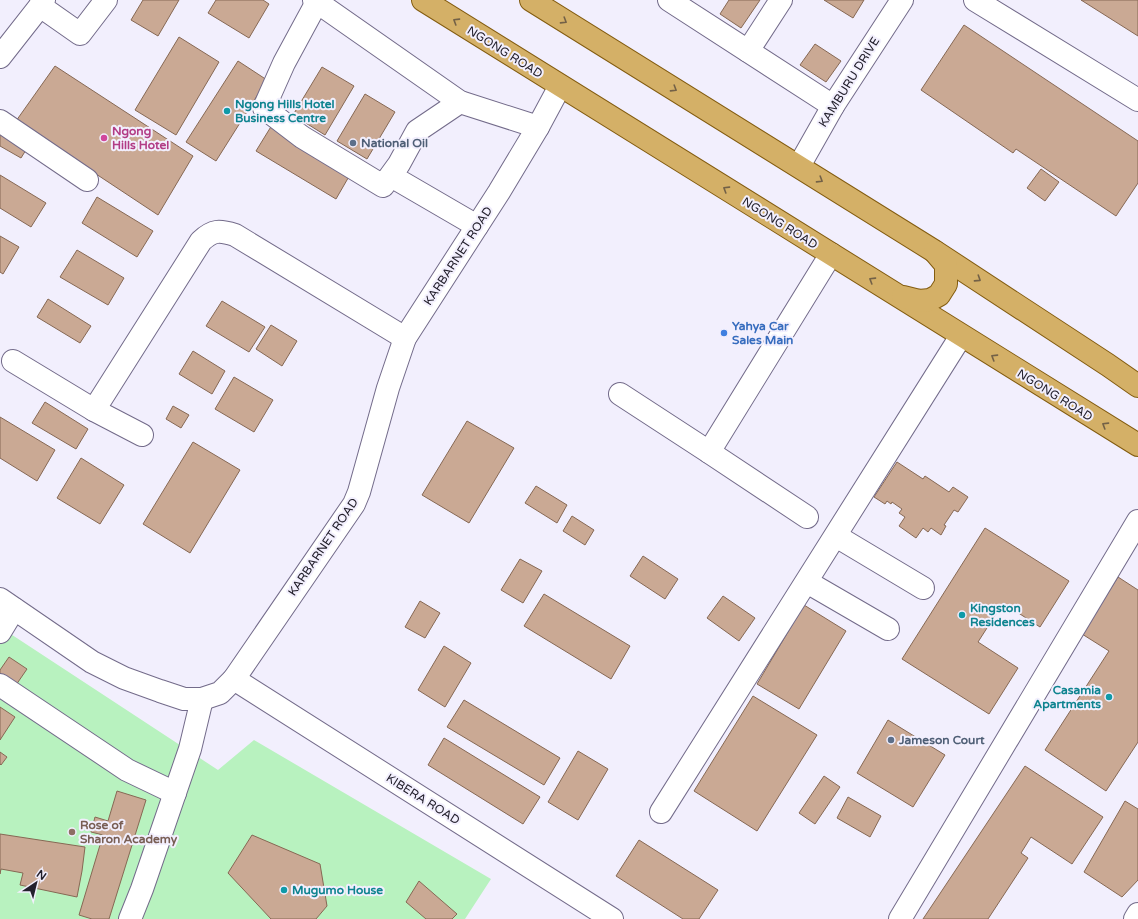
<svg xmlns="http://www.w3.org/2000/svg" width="1138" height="919" viewBox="0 0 1138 919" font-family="'Varela Round',sans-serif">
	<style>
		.green { fill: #b8f2bf }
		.building { fill: #caa994; stroke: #866854 }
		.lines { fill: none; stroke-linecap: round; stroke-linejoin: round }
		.minor-casing { stroke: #736b8a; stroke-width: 24 }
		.major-casing { stroke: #835c10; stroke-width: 24 }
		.minor { stroke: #fff; stroke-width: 22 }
		.major { stroke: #d4b067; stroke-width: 22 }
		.oneway { stroke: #736147 }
		.culture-dot { fill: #0f9aa8; stroke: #f2effd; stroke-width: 1.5 }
		.hotel-dot { fill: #d1479c; stroke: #f2effd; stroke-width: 1.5 }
		.service-dot { fill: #5c6f8a; stroke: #f2effd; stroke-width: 1.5 }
		.shop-dot { fill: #3f7fe0; stroke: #f2effd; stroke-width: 1.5 }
		.education-dot { fill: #8d6e63; stroke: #f2effd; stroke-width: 1.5 }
		.labels { text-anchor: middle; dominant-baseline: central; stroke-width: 4; stroke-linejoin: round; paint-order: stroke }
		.street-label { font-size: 12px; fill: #23202c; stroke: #f2effd }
		.culture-label { font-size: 12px; font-weight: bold; fill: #0d838f; stroke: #f2effd; text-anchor: start }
		.hotel-label { font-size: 12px; font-weight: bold; fill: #b23c85; stroke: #f2effd; text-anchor: start }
		.service-label { font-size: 12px; font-weight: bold; fill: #4e5e75; stroke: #f2effd; text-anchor: start }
		.shop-label { font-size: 12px; font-weight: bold; fill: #366cbe; stroke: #f2effd; text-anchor: start }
		.education-label { font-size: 12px; font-weight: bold; fill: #785e54; stroke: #f2effd; text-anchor: start }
	</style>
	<rect width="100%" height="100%" fill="#f2effd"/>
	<path class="green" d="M0 627 218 770 254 740 491 879 465 919H0Z"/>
	<g class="building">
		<path d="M143 0H179L158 36 131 20Z"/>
		<path d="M216 0H263L269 4 249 38 208 13Z"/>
		<path d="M729 0H760L741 28 720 14Z"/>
		<path d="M824 0H864L853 18Z"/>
		<path d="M1081 0H1138V36Z"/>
		<path d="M964 25 1138 141V183L1116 216 1016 149 1013 153 921 90Z"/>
		<path d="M179 37 219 62 176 135 135 110Z"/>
		<path d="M815 44 841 61 826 82 800 65Z"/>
		<path d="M238 61 267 80 216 161 186 142Z"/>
		<path d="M55 66 193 156 158 215 16 121Z"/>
		<path d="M322 67 354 86 325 135 293 115Z"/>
		<path d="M365 94 395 112 367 159 337 141Z"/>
		<path d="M272 125 351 173 336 199 256 151Z"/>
		<path d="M0 127 29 145 21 158 0 146Z"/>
		<path d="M1041 169 1059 182 1045 201 1027 188Z"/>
		<path d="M0 175 46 203 31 227 0 208Z"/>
		<path d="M97 197 153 231 137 257 82 223Z"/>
		<path d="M0 236 19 247 3 274 0 272Z"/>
		<path d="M77 250 124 278 108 305 60 277Z"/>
		<path d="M48 299 91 326 80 343 37 317Z"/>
		<path d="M222 301 265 327 249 352 206 326Z"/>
		<path d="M271 325 297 341 282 366 256 349Z"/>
		<path d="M193 351 225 371 212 394 179 374Z"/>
		<path d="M234 377 273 400 254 432 215 409Z"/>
		<path d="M45 402 88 429 76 449 32 423Z"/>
		<path d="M173 406 189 415 181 428 166 419Z"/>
		<path d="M0 417 55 450 37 481 0 458Z"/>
		<path d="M467 421 514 448 469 523 422 495Z"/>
		<path d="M193 442 240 470 190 553 143 524Z"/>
		<path d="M81 458 124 485 100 524 57 498Z"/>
		<path d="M897 462 923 479 925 476 949 492 953 487 968 497 958 512 954 510 944 525 946 526 941 535 931 528 928 532 923 528 916 538 899 526 905 517 899 513 902 509 892 502 891 504 887 501 885 504 874 497Z"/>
		<path d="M536 486 567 505 557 523 525 503Z"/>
		<path d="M572 516 594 530 585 545 563 531Z"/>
		<path d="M985 528 1069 581 1040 627 1003 603 978 642 1018 668 989 714 902 659Z"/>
		<path d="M643 556 678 579 665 599 630 576Z"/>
		<path d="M520 559 542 571 523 603 501 590Z"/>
		<path d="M1118 577 1138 590V742L1106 791 1045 750 1109 651 1082 634Z"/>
		<path d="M544 594 630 646 611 679 524 626Z"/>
		<path d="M723 596 755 618 739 641 707 618Z"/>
		<path d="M420 601 440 613 425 638 405 627Z"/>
		<path d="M804 605 846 631 799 709 757 684Z"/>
		<path d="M444 646 471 663 445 707 418 690Z"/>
		<path d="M9 657 27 669 16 685 0 674V670Z"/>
		<path d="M753 696 817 735 757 831 694 791Z"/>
		<path d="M464 700 560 758 544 785 447 727Z"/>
		<path d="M0 707 15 717 0 740Z"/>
		<path d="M888 720 945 755 913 807 857 773Z"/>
		<path d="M444 738 540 797 523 824 428 765Z"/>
		<path d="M578 751 608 769 578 820 548 802Z"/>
		<path d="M0 752 7 757 1 765 0 764Z"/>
		<path d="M1025 766 1103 817 1072 864 1031 837 1021 853 1028 858 988 919H923Z"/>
		<path d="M824 776 840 787 815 824 799 813Z"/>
		<path d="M117 791 146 800 109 919H92L79 915 103 835 91 832 95 817 108 821Z"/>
		<path d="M848 797 881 816 870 837 837 818Z"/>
		<path d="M1125 801 1138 809V880L1122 897 1084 872Z"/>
		<path d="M0 834 85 847 82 871 77 897 20 885 23 873 1 869 0 874Z"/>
		<path d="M252 835 320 864 327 906 316 919H271L228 873Z"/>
		<path d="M639 840 718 890 699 919H683L616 876Z"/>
		<path d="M419 881 457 914 452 919H426L406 902Z"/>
	</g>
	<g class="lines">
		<g class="minor-casing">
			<g id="minor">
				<path d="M44 0 40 6 80 34 106 0"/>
				<path d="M314 0 460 102 538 127"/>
				<path d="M669 0 833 106"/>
				<path d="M975 0 1138 100"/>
				<path d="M317 2 284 63 264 108 302 137 383 186 399 164 417 131 460 102"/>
				<path d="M748 51 781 0"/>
				<path d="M0 57 40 6"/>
				<path d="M0 121 87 180"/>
				<path d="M799 166 833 106 902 0"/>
				<path d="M391 176 477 226"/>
				<path d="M13 361 94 410 142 435"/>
				<path d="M620 394 709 452"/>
				<path d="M94 410 201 241C213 230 219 230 235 235L405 338"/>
				<path d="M807 517 709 452 831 254"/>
				<path d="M836 536 923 588"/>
				<path d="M807 582 888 629"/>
				<path d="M0 599 92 662 124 678 160 691 184 699H202L220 693 234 679 354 504 359 492 388 388 405 338 499 192 538 127 560 86"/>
				<path d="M0 632 14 609"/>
				<path d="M234 679 612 919"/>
				<path d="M0 685 127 770 175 793"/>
				<path d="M661 812 961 336"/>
				<path d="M130 919 142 889 190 749 202 699"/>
				<path d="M900 919 1138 521"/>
				<path d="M1135 919 1138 914"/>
			</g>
		</g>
		<g class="major-casing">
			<g id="major">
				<path d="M423 0 1138 445"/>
				<path d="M531 0 934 251 1108 365 1138 386"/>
				<path d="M903 297 919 301 930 300 939 295 946 284V265L935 252"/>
			</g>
		</g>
		<use href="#minor" class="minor"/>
		<use href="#major" class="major"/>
	</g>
	<defs><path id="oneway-chevron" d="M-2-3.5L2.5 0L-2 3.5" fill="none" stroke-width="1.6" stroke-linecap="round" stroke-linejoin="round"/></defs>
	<g class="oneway">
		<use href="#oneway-chevron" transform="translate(456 21) rotate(-148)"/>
		<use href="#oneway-chevron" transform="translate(564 21) rotate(32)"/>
		<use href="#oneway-chevron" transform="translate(674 89) rotate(32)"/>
		<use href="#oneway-chevron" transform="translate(820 180) rotate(32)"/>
		<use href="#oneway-chevron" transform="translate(726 189) rotate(-148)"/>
		<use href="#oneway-chevron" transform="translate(978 279) rotate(33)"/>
		<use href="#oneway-chevron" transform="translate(872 280) rotate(-148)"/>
		<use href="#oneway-chevron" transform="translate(994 357) rotate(-148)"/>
		<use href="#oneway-chevron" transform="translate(1105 425) rotate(-148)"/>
	</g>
	<g class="culture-dot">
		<circle cx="227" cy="111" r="4"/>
		<circle cx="962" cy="615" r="4"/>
		<circle cx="1109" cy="697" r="4"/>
		<circle cx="284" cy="890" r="4"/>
	</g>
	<circle class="hotel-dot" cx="104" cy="138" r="4"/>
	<g class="service-dot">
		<circle cx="353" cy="143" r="4"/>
		<circle cx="891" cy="740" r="4"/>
	</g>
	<circle class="shop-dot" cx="724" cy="333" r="4"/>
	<circle class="education-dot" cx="72" cy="832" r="4"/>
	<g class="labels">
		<g class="street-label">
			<text transform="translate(505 52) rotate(32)">NGONG ROAD</text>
			<text transform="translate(849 82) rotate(-58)">KAMBURU DRIVE</text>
			<text transform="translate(780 223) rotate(32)">NGONG ROAD</text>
			<text transform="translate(458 256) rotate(-57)">KARBARNET ROAD</text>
			<text transform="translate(1055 395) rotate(32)">NGONG ROAD</text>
			<text transform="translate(323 547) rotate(-56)">KARBARNET ROAD</text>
			<text transform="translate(423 799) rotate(32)">KIBERA ROAD</text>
		</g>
		<g class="culture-label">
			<text x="235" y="104">Ngong Hills Hotel<tspan x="235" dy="14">Business Centre</tspan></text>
			<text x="970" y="608">Kingston<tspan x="970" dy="14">Residences</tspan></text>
			<text x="1101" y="690" text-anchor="end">Casamia<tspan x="1101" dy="14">Apartments</tspan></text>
			<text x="292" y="890">Mugumo House</text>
		</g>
		<g class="hotel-label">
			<text x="112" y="131">Ngong<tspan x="112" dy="14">Hills Hotel</tspan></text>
		</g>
		<g class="service-label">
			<text x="361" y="143">National Oil</text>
			<text x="899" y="740">Jameson Court</text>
		</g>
		<g class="shop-label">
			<text x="732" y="326">Yahya Car<tspan x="732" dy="14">Sales Main</tspan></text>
		</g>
		<g class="education-label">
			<text x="80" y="825">Rose of<tspan x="80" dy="14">Sharon Academy</tspan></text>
		</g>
	</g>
	<g transform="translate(36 883) rotate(35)" stroke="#f2effd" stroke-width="3" paint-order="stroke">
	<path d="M0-3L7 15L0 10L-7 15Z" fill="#23202c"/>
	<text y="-6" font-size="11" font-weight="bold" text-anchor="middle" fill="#23202c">N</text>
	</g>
</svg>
